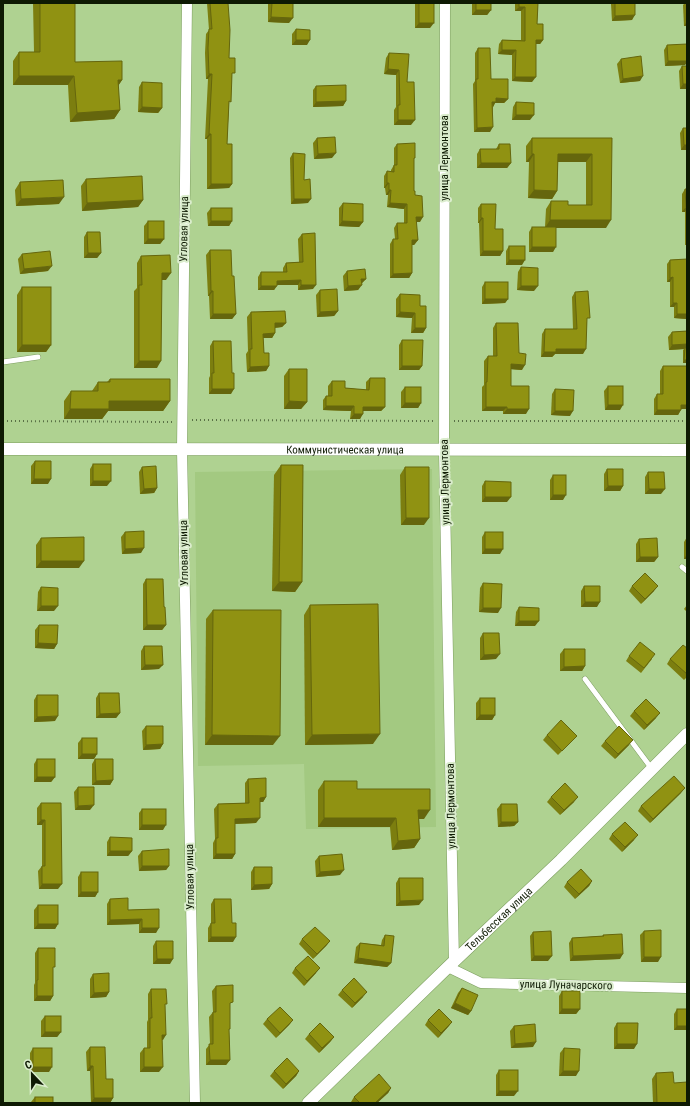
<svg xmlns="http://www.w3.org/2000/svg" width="690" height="1106" viewBox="0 0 690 1106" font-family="'Roboto Condensed',sans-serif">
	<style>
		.built { fill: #a3c981 }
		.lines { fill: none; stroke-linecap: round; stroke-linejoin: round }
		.service-casing { stroke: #7d9e60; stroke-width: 6 }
		.minor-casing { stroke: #7d9e60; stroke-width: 11 }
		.tertiary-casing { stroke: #7d9e60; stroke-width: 13 }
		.path { stroke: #5a7146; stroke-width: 2; stroke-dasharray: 1 3; stroke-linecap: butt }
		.service { stroke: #fff; stroke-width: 5 }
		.minor { stroke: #fff; stroke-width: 10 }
		.tertiary { stroke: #fff; stroke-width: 12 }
		.wall { fill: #7c7e0f }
		.shaded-wall { fill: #65660d }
		.building { fill: #909212; stroke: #65660d }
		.labels { text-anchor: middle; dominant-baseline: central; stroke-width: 4; stroke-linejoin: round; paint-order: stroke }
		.street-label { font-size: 11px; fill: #0e1a03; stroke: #daeccc }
	</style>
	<rect width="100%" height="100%" fill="#afd291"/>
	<path class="built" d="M432 469 436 827 306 829 304 764 198 766 195 472Z"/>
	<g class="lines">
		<g class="service-casing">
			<g id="service">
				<path d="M3 362 38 357"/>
				<path d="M682 567 687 571"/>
				<path d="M585 679 652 769"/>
			</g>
		</g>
		<g class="minor-casing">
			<g id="minor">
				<path d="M187 3 182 450 195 1103"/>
				<path d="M445 3 444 450 454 962"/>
				<path d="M448 967 481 983 687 988"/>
			</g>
		</g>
		<g class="tertiary-casing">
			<g id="tertiary">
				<path id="s1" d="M3 449 687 450"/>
				<path id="s2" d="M308 1103 448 967 561 860 687 734"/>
			</g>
		</g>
		<g class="path">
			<path d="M192 420 434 421"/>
			<path d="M3 421 172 422"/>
			<path d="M454 421H687"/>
		</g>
		<use href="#service" class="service"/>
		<use href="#minor" class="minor"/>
		<use href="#tertiary" class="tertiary"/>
	</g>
	<g class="wall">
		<path d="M33 3H75V62L122 80 118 86 120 110 114 119 70 122 68 85H13V61L19 52H34Z"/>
		<path d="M207 3H228L229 58 232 77 229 104 227 144 232 184 229 188 207 189V139H205L208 79H206L205 53 206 34 209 30Z"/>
		<path d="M268 3H293L289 23 268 22Z"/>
		<path d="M415 3H434L430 28H415Z"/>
		<path d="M472 3H491V10L487 15H472Z"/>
		<path d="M515 3H538L537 24 543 40 540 44H536L532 82 512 81V55L498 54 499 44 502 40H521V11H515Z"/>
		<path d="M612 3H635L632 20 612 21 611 4Z"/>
		<path d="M685 3H687V26H684L683 5Z"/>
		<path d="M296 29 307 45H292V34Z"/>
		<path d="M667 45 685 65 665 66 664 50Z"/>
		<path d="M478 48 491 79 508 99 504 103H495L493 107 490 132H474L473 84 475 81V53Z"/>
		<path d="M389 53 407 82 411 125H394V110L396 107V75L384 74 386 58Z"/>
		<path d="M621 59 640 81 620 83 617 64Z"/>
		<path d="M682 66H687V89H680L679 71Z"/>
		<path d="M142 82 162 108 158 113 138 112 139 87Z"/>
		<path d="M316 86 346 101 343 106 313 107V90Z"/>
		<path d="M516 102 530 120H512L513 107Z"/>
		<path d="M683 128H687V150H681L680 133Z"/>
		<path d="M317 138 332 158 314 159 313 143Z"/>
		<path d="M532 138H612L606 228H556L553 252H529V232L532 227H545L546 209 551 201 568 205H586V162H558L557 191 552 199 528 198 529 162H526V146Z"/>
		<path d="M397 144 414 161V191L420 222H416L418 240 414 245H412V273L409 278H390V244L393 239H395L394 228 397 223H404V209L387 207 388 195H386L385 188H384V176L387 171 391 172V170L394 165V148Z"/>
		<path d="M499 144 511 163 507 168H477V154L480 149H496Z"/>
		<path d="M293 153 304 180 308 203 291 204 290 158Z"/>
		<path d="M86 179 143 200 138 207 82 211 81 186Z"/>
		<path d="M20 182 59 204 16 206 15 190Z"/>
		<path d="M685 189H687V245H685V212H682V194Z"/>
		<path d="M343 203 363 222 359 227 339 226V208Z"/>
		<path d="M481 204 495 229 503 251 500 256H480L479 223H478V208Z"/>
		<path d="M211 208 232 221 229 226H208L207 213Z"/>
		<path d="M148 221 164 239 160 244H144V226Z"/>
		<path d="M87 232 101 253 97 258H84V237Z"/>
		<path d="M302 234 313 289 298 290V285H277L274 290H258V277L261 272H283V268L286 263 299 262 298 239Z"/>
		<path d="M509 246 522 265H506V251Z"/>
		<path d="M210 250 232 276 236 314 232 319H210L209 296H208L206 255Z"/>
		<path d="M22 254 48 271 20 274 18 259Z"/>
		<path d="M141 256 166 280H161L157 368H134V291L137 288V263Z"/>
		<path d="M687 259V319L674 318V307H670V282H667V264L670 260Z"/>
		<path d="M521 267 534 291 517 290 518 272Z"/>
		<path d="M347 271 366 279 362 283 358 290 344 291 343 276Z"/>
		<path d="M485 282 508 299 505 303 482 304V287Z"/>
		<path d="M22 287 51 345 46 352H17V295Z"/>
		<path d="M320 290 338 311 334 316 317 317 316 295Z"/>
		<path d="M575 292 587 323 583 354H555L552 357H541L542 334 545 329H573L572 297Z"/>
		<path d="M400 294 420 306 426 328 423 333H411L412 318 396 317V299Z"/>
		<path d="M251 312 286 323 282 327 275 328V333L272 338H263L264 353 269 366 266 371 247 372 246 354 248 351 247 317Z"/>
		<path d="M496 323 519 353 522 370 511 369V386L526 414H503V411H482V387L484 385V361L488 356H493V328Z"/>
		<path d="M687 331V363H683V350L684 349 669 350 668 337 672 332Z"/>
		<path d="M402 340 422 366 419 370H399V345Z"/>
		<path d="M213 341 231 394H209V378L210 376V346Z"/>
		<path d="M663 366H687V409H681L678 415H654V399L657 394H660V371Z"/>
		<path d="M289 369 307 402 301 409H284V376Z"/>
		<path d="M370 378 385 407 381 411H363L360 419H350L351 411 323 410V400L326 396H328V386L332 381 345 388 366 390V382Z"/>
		<path d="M110 379 170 401 163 411H108L102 419H64V401L71 391H92L98 382H107Z"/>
		<path d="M608 386 620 410H605L604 391Z"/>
		<path d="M405 387 421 403 418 408H401V392Z"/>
		<path d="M555 389 570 416 551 415 552 394Z"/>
		<path d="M35 461 48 484H31V466Z"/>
		<path d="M93 464 107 486H90V469Z"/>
		<path d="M281 465 302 582 295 592 272 591 274 475Z"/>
		<path d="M142 467 157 488 154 493 140 494 139 472Z"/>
		<path d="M405 467 424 525H401L400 475Z"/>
		<path d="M607 469 623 486 620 491H604V474Z"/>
		<path d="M648 472 661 494H645V477Z"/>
		<path d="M553 475 563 500H550V480Z"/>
		<path d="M485 481 507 502H482V486Z"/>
		<path d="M125 532 141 553 122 554 121 537Z"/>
		<path d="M485 532 500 554H482V537Z"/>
		<path d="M687 537V559H684V542Z"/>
		<path d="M41 538 79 568H36V545Z"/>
		<path d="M639 539 658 557 654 562H636V544Z"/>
		<path d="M146 579 164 607 166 625 162 630H143V584Z"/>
		<path d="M483 583 498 613 479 612 480 588Z"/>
		<path d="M584 586 597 607H581V591Z"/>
		<path d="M632 586 654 591 641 604 629 591Z"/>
		<path d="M41 587 54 611H37L38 592Z"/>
		<path d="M310 605 373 744 305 745 304 615Z"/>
		<path d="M687 605V612L684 609Z"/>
		<path d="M519 607 535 626H515L516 612Z"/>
		<path d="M213 610 273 745H205L206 619Z"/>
		<path d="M39 625 57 644 54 649 35 648V630Z"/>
		<path d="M483 633 496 659 480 660V638Z"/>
		<path d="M144 646 159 669 141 670V651Z"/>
		<path d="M687 648V677L684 680 667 664 670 659Z"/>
		<path d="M564 649 585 666 582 671H560V654Z"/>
		<path d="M629 656 652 659 641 673 626 661Z"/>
		<path d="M99 693 120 713 116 718H96V698Z"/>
		<path d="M37 695 55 721 34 722V700Z"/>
		<path d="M480 698 495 715 492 720H476V703Z"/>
		<path d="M634 711 656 718 644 730 630 716Z"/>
		<path d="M146 726 163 744 160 749 143 750 142 731Z"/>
		<path d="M547 735 573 740 558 755 543 740Z"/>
		<path d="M82 738 97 754 94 759H78V743Z"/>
		<path d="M605 741 629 745 615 759 601 746Z"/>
		<path d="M37 759 55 777 51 782H34V764Z"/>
		<path d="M95 759 113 780 110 785H92V764Z"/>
		<path d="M248 779 266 797 263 802H260L256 823 235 824V854L232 859H213V843L215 839 214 809 218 804 245 803V783Z"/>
		<path d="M324 781 357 789 424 819H419L420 839 414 848 392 850 390 827H318V790Z"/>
		<path d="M78 787 90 810H75L74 792Z"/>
		<path d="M681 793 650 823 638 811 641 806Z"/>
		<path d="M551 797 574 802 560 815 547 802Z"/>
		<path d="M41 803H61L58 889H39L38 871 42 866V825H37V808Z"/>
		<path d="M501 804 518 822 514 826 498 827 497 809Z"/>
		<path d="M142 809 163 830H139V813Z"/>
		<path d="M612 834 634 840 622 852 609 839Z"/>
		<path d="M110 837 132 851 128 856H107V842Z"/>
		<path d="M142 851 169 866 166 870 139 871 138 856Z"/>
		<path d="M319 856 340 875 316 877 315 861Z"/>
		<path d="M254 867 272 884 269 889 251 890V872Z"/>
		<path d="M81 872 98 892 95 897H78V877Z"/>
		<path d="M399 878 419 905 396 906V883Z"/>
		<path d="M592 881 589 886 575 899 564 887 567 882Z"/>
		<path d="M110 899 128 910 159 909 156 933H139V924L107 925V904Z"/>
		<path d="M214 899 232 923 233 942H208V928L211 923V904Z"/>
		<path d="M38 905 58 924 55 929H34V910Z"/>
		<path d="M644 931 658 962H641L640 935Z"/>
		<path d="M533 932 548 961H531L530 936Z"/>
		<path d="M385 935 391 963 387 967 354 963 356 947 360 943 381 945 382 940Z"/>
		<path d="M603 935 620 959 570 961 569 943 572 938 602 936Z"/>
		<path d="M302 939 330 941 326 946 313 959 299 944Z"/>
		<path d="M156 941 170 964H153V946Z"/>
		<path d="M38 948 53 970V996L50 1001H34V985L35 983V953Z"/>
		<path d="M295 968 316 973 304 986 292 973Z"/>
		<path d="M93 974 109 992 106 997 90 998V979Z"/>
		<path d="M216 986 230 1007 229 1031 230 1060 226 1065H206V1049L210 1044 209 1017 213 1012 212 991Z"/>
		<path d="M462 988 471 1011 468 1015 451 1008 458 993Z"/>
		<path d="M151 989 165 1006 159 1072H140V1053L144 1048H147V1022L148 1020V994Z"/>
		<path d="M342 990 363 997 352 1008 338 995Z"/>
		<path d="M562 991 580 1009 576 1014H559V996Z"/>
		<path d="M677 1009 687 1030H674V1014Z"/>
		<path d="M45 1016 61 1032 57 1037H41V1021Z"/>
		<path d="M267 1019 293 1020 289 1025 276 1038 263 1024Z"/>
		<path d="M428 1020 452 1022 448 1027 438 1038 425 1025Z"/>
		<path d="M617 1023 634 1049H614V1028Z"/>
		<path d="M514 1026 533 1047 511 1048 510 1031Z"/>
		<path d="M309 1034 334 1037 330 1042 319 1053 305 1039Z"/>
		<path d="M90 1047 106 1079 113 1098 110 1103H91L90 1071H87L86 1052Z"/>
		<path d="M33 1048 49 1072H30V1053Z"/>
		<path d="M564 1048 576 1076H559L560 1053Z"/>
		<path d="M499 1070 514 1096H496V1075Z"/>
		<path d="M274 1071H299L296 1076 283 1089 270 1076Z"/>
		<path d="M656 1073 674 1083 687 1103H653L652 1079Z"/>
		<path d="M391 1088 388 1093 377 1103H352L351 1102 354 1097Z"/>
		<path d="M35 1097 53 1103H31V1102Z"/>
	</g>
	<g class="shaded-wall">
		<path d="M519 7H525L521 11H515Z"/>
		<path d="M476 10H491L487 15H472Z"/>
		<path d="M635 15 632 20 612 21 615 16Z"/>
		<path d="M271 17 293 18 289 23 268 22Z"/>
		<path d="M687 21V26H684Z"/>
		<path d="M419 23H434L430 28H415Z"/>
		<path d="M296 40H310L307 45H292Z"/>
		<path d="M536 40H543L540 44H533Z"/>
		<path d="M502 50H516L512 55 498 54Z"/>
		<path d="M668 61H687V63L685 65 665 66Z"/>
		<path d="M388 69 399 70 396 75 384 74Z"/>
		<path d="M209 74H212L208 79H206Z"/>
		<path d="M19 76H74L68 85H13Z"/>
		<path d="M643 76 640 81 620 83 623 79Z"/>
		<path d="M515 77H536L532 82 512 81Z"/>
		<path d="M118 80H122L116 89Z"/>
		<path d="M683 84H687V89H680Z"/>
		<path d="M496 98 508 99 504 103H495L493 107 492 102Z"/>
		<path d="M346 101 343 106 313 107 316 102Z"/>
		<path d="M142 107 162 108 158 113 138 112Z"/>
		<path d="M120 110 114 119 70 122 77 113Z"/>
		<path d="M516 115H534L530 120H512Z"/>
		<path d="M398 120H415L411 125H394Z"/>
		<path d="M493 127 490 132H474L477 128Z"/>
		<path d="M209 134H211L207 139H205Z"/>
		<path d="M684 145H687V150H681Z"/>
		<path d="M336 153 332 158 314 159 318 154Z"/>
		<path d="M532 154H534L529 162H526Z"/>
		<path d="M558 154H592L586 162H552Z"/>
		<path d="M481 163H511L507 168H477Z"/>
		<path d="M387 183H389L385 188H384Z"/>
		<path d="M211 184H232L229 188 207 189Z"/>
		<path d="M389 190H391L388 195H386Z"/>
		<path d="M534 190 557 191 552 199 528 198Z"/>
		<path d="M64 197 59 204 16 206 21 199Z"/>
		<path d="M294 199H311L308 203 291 204Z"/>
		<path d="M143 200 138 207 82 211 87 203Z"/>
		<path d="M390 203 407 204 404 209 387 207Z"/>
		<path d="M686 207H687V209L685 212H682Z"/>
		<path d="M416 217H423L420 222H413Z"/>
		<path d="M481 218H483L479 223H478Z"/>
		<path d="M550 220H611L606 228H545Z"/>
		<path d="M211 221H232L229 226H208Z"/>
		<path d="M342 221 363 222 359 227 339 226Z"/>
		<path d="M148 239H164L160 244H144Z"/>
		<path d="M412 240H418L414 245H409Z"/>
		<path d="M532 247H556L553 252H529Z"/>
		<path d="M483 251H503L500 256H480Z"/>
		<path d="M88 253H101L97 258H84Z"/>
		<path d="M509 260H525L522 265H506Z"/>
		<path d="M52 266 48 271 20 274 24 269Z"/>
		<path d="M162 273H171L166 280H157Z"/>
		<path d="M412 273 409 278H390L393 274Z"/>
		<path d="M673 277 670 282H667L670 278Z"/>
		<path d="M361 279H366L362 283 358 284Z"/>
		<path d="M301 280 298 285H274L277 281Z"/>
		<path d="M301 285H316L313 289 298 290Z"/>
		<path d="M362 285 358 290 344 291 348 286Z"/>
		<path d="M261 286H277L274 290H258Z"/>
		<path d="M521 286H538L534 291 517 290Z"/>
		<path d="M211 291H213L209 296H208Z"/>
		<path d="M485 299H508L505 303 482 304Z"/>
		<path d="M673 303H677L674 307H670Z"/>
		<path d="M338 311 334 316 317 317 320 312Z"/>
		<path d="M400 312 415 313 412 318 396 317Z"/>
		<path d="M213 314H236L232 319H210Z"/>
		<path d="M677 314H687V319L674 318Z"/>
		<path d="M275 323H286L282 327 272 328Z"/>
		<path d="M415 328H426L423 333H411Z"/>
		<path d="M275 333 272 338H259L263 334Z"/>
		<path d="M687 344V349L685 348 684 349 669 350 672 345Z"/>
		<path d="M22 345H51L46 352H17Z"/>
		<path d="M556 349H586L583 354H555L552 357H541L544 352Z"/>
		<path d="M684 360H687V363H683Z"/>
		<path d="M139 361H161L157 368H134Z"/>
		<path d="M511 364 525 365 522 370 508 369Z"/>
		<path d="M269 366 266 371 247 372 250 367Z"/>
		<path d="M402 366H422L419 370H399Z"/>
		<path d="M212 389H234L231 394H209Z"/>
		<path d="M109 401H170L163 411H108L102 419H64L70 409Z"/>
		<path d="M289 401 307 402 301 409H284Z"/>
		<path d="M405 403H421L418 408H401Z"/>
		<path d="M608 405H623L620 410H605Z"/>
		<path d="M681 405H687V409H678Z"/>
		<path d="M326 406H354L351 411 323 410Z"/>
		<path d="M363 407H385L381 411H360Z"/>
		<path d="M486 407H507L503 411H482Z"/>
		<path d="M507 409H529L526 414H503Z"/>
		<path d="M657 410H681L678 415H654Z"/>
		<path d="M555 411H573L570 416 551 415Z"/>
		<path d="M354 414H363L360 419H350Z"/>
		<path d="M34 479H51L48 484H31Z"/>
		<path d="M93 481H111L107 486H90Z"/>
		<path d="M608 486H623L620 491H604Z"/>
		<path d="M157 488 154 493 140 494 144 489Z"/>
		<path d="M649 489H665L661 494H645Z"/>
		<path d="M553 495H566L563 500H550Z"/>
		<path d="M485 497H511L507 502H482Z"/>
		<path d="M406 518H429L424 525H401Z"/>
		<path d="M144 548 141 553 122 554 125 549Z"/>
		<path d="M485 549H503L500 554H482Z"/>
		<path d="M687 554V559H684Z"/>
		<path d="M640 557H658L654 562H636Z"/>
		<path d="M41 561H84L79 568H36Z"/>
		<path d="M279 582H302L295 592 272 591Z"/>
		<path d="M658 586 654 591 641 604 645 599Z"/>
		<path d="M585 602H600L597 607H581Z"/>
		<path d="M41 606H58L54 611H37Z"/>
		<path d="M483 608H501L498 613 479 612Z"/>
		<path d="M519 621H539L535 626H515Z"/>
		<path d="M147 625H166L162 630H143Z"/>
		<path d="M38 643 57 644 54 649 35 648Z"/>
		<path d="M500 654 496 659 480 660 484 655Z"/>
		<path d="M145 665H163L159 669 141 670Z"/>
		<path d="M585 666 582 671H560L564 667Z"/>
		<path d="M120 713 116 718H96L100 714Z"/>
		<path d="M660 713 656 718 644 730 647 725Z"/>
		<path d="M480 715H495L492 720H476Z"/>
		<path d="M58 716 55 721 34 722 37 717Z"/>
		<path d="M380 734 373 744 305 745 312 735Z"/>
		<path d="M212 735 280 736 273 745H205Z"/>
		<path d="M633 740 629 745 615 759 618 754Z"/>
		<path d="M163 744 160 749 143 750 146 745Z"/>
		<path d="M82 754H97L94 759H78Z"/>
		<path d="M37 777H55L51 782H34Z"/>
		<path d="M113 780 110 785H92L96 781Z"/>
		<path d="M685 788 681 793 650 823 653 819Z"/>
		<path d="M266 797 263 802H256L260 798Z"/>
		<path d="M578 797 574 802 560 815 564 810Z"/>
		<path d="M94 805 90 810H75L78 806Z"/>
		<path d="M418 810H430L424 819H412Z"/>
		<path d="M260 818 256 823 231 824 235 819Z"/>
		<path d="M324 818H396L390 827H318Z"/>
		<path d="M41 820H45L42 825H37Z"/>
		<path d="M501 822H518L514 826 498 827Z"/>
		<path d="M142 825H166L163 830H139Z"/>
		<path d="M638 835 634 840 622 852 625 847Z"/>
		<path d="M420 839 414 848 392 850 398 841Z"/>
		<path d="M110 851H132L128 856H107Z"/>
		<path d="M216 854H235L232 859H213Z"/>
		<path d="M142 866H169L166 870 139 871Z"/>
		<path d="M344 870 340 875 316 877 320 872Z"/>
		<path d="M592 881 589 886 575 899 579 894Z"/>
		<path d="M42 884H62L58 889H39Z"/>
		<path d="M272 884 269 889 251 890 254 885Z"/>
		<path d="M81 892H98L95 897H78Z"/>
		<path d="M423 900 419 905 396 906 400 901Z"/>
		<path d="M142 919 139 924 107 925 110 920Z"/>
		<path d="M38 924H58L55 929H34Z"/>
		<path d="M142 928H159L156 933H139Z"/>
		<path d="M211 937H236L233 942H208Z"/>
		<path d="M330 941 326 946 313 959 317 954Z"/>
		<path d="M623 954 620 959 570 961 573 956Z"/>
		<path d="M534 956H552L548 961H531Z"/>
		<path d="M644 957H661L658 962H641Z"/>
		<path d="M358 958 391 963 387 967 354 963Z"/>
		<path d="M157 959H173L170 964H153Z"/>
		<path d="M320 968 316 973 304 986 307 981Z"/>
		<path d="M109 992 106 997 90 998 94 993Z"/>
		<path d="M367 992 363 997 352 1008 355 1003Z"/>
		<path d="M37 996H53L50 1001H34Z"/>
		<path d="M455 1003 471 1011 468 1015 451 1008Z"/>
		<path d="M562 1009H580L576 1014H559Z"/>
		<path d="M293 1020 289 1025 276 1038 280 1033Z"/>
		<path d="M452 1022 448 1027 438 1038 441 1033Z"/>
		<path d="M677 1026H687V1030H674Z"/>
		<path d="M45 1032H61L57 1037H41Z"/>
		<path d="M162 1035H166L163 1040H159Z"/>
		<path d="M334 1037 330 1042 319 1053 322 1048Z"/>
		<path d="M536 1042 533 1047 511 1048 515 1044Z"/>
		<path d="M617 1044H637L634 1049H614Z"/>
		<path d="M210 1060H230L226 1065H206Z"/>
		<path d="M90 1066H93L90 1071H87Z"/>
		<path d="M33 1067H52L49 1072H30Z"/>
		<path d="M144 1067H163L159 1072H140Z"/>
		<path d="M299 1071 296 1076 283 1089 286 1084Z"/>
		<path d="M563 1071H579L576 1076H559Z"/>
		<path d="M391 1088 388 1093 377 1103H375Z"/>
		<path d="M499 1091H518L514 1096H496Z"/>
		<path d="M94 1098H113L110 1103H91Z"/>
	</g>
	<g class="building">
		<path d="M40 3H75V62L122 61V80H118L120 110 77 113 74 76H19V52H40Z"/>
		<path d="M210 3H228L230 30 229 58H235V73H232L231 102 229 101 227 144H232V184H211V134H209L212 74H209L208 48 209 29H212Z"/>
		<path d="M272 3H293V18L271 17Z"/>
		<rect x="419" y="3" width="15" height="20"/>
		<rect x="476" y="3" width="15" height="7"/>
		<path d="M519 3H538L537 24H543V40H536V77H515L516 50H502V40L525 41V7H519Z"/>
		<path d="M615 3H635V15L615 16Z"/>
		<path d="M296 29 310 30V40H296Z"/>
		<path d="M687 44V61H668L667 45Z"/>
		<path d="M478 48H490L491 79H508V99L496 98V102H492L493 127 477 128 476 79H478Z"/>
		<path d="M389 53 409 54 407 82H414L415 120H398V105H400L399 70 388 69Z"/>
		<path d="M641 56 643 76 623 79 621 59Z"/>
		<path d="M682 66H687V84H683Z"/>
		<path d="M142 82 162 83V108L142 107Z"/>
		<path d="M346 85V101L316 102V86Z"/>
		<path d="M516 102 534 103V115H516Z"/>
		<path d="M683 128H687V145H684Z"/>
		<path d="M335 137 336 153 318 154 317 138Z"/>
		<path d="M532 138H612L611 220H550L551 201H568V205H592V154H558L557 191 534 190V154H532Z"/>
		<path d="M415 143V158H414V191H415V195L422 196 423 217H416L418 240H412V273L393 274V239H398L397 223H407V204L390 203 391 190H389V183H387V171L394 172V165H397V144Z"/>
		<path d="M499 144H510L511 163H481L480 149H499Z"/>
		<path d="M293 153 305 154 304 180 310 179 311 199H294Z"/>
		<path d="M142 176 143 200 87 203 86 179Z"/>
		<path d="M63 180 64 197 21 199 20 182Z"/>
		<path d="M685 189H687V207H686Z"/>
		<path d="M343 203 363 204V222L342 221Z"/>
		<path d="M481 204H496L495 229H503V251H483V218H481Z"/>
		<rect x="211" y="208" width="21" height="13"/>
		<rect x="148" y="221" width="16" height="18"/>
		<rect x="532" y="227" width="24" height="20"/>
		<path d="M87 232H100L101 253H88Z"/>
		<path d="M315 233 316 285H301V280L277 281V286H261V272H287L286 263 303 262 302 234Z"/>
		<rect x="509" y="246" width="16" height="14"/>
		<path d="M210 250H231L232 276H234L236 314H213V291H211Z"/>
		<path d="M50 251 52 266 24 269 22 254Z"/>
		<path d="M170 255 171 273H162L161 361H139V285H142L141 256Z"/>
		<path d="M687 259V314H677V303H673V277L670 278V260Z"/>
		<path d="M521 267 538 268V286H521Z"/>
		<path d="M365 269 366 279H361L362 285 348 286 347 271Z"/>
		<rect x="485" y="282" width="23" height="17"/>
		<rect x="22" y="287" width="29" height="58"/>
		<path d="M337 289 338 311 320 312V290Z"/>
		<path d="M588 291 590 318H587L586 349H556V352H544L545 329H577L575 292Z"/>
		<path d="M400 294 420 295V306H426V328H415V313L400 312Z"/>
		<path d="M285 311 286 323H275V333L263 334 264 353H269V366L250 367V349H252L251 312Z"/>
		<path d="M496 323H518L519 353 526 354 525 365 511 364V386H529V409H507V407H486V382H487L488 356H497Z"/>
		<path d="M687 331V344L672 345V332Z"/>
		<path d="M402 340H423L422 366H402Z"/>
		<path d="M213 341H231L232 373H234V389H212V373H214Z"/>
		<path d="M685 348H687V360H684Z"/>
		<path d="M663 366H687V405H681V410H657V394H663Z"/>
		<path d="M289 369H307V402L289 401Z"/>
		<path d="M370 378H385V407H363V414H354V406H326V396H332V381H345V388L369 390Z"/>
		<path d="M110 379H170V401H109V409H70L71 391H98V382H110Z"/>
		<rect x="608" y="386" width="15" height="19"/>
		<rect x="405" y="387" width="16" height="16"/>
		<path d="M555 389 574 390 573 411H555Z"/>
		<path d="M35 461H51V479H34Z"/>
		<rect x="93" y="464" width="18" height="17"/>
		<path d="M281 465H303L302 582H279Z"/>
		<path d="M156 466 157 488 144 489 142 467Z"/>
		<path d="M405 467H429V518H406Z"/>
		<path d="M607 469H623V486H608Z"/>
		<path d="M648 472H664L665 489H649Z"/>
		<rect x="553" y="475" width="13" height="20"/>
		<path d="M485 481 511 482V497H485Z"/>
		<path d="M144 531V548L125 549V532Z"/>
		<rect x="485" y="532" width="18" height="17"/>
		<path d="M84 537V561H41V538Z"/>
		<path d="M657 538 658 557H640L639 539Z"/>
		<path d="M645 573 658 586 645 599 632 586Z"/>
		<path d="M146 579H163L164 607H165L166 625H147Z"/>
		<path d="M483 583 502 584 501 608H483Z"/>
		<path d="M584 586H600V602H585Z"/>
		<path d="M41 587 58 588V606H41Z"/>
		<path d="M378 604 380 734 312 735 310 605Z"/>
		<path d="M519 607 539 608V621H519Z"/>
		<path d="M213 610H281L280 736 212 735Z"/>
		<path d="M39 625H58L57 644 38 643Z"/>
		<path d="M483 633H499L500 654 484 655Z"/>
		<path d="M640 642 655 654 644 668 629 656Z"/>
		<path d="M683 645 687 648V674L670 659Z"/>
		<path d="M144 646H162L163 665H145Z"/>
		<path d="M564 649H585V666L564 667Z"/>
		<path d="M99 693H119L120 713 100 714Z"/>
		<path d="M37 695H58V716L37 717Z"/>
		<rect x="480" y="698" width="15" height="17"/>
		<path d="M646 699 660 713 647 725 634 711Z"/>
		<path d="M561 720 577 736 562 751 547 735Z"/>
		<path d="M146 726H163V744L146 745Z"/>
		<path d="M619 726 633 740 618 754 605 741Z"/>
		<rect x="82" y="738" width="15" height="16"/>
		<rect x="37" y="759" width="18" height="18"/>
		<path d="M95 759H113V780L96 781Z"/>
		<path d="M674 776 685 788 653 819 641 806Z"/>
		<path d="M266 778V797L260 798V818L235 819V854H216V838H218V804L249 803 248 779Z"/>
		<path d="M324 781H357V789H430V810H418L420 839 398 841 396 818H324Z"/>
		<path d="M565 783 578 797 564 810 551 797Z"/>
		<path d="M78 787H94V805L78 806Z"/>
		<path d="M41 803H61L62 884H42V866H45V820H41Z"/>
		<path d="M501 804H517L518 822H501Z"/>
		<rect x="142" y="809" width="24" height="16"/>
		<path d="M625 822 638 835 625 847 612 834Z"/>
		<path d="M110 837 132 838V851H110Z"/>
		<path d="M169 849V866H142V851Z"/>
		<path d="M342 854 344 870 320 872 319 856Z"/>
		<path d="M254 867H272V884L254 885Z"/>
		<path d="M581 869 592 881 579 894 567 882Z"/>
		<rect x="81" y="872" width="17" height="20"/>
		<path d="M399 878H423V900L400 901Z"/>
		<path d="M128 898V910L159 909V928H142V919L110 920V899Z"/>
		<path d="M214 899H231L232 923H236V937H211V923H215Z"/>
		<rect x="38" y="905" width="20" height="19"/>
		<path d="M315 927 330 941 317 954 302 939Z"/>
		<path d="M661 930V957H644V931Z"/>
		<path d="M551 931 552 956H534L533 932Z"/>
		<path d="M622 934 623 954 573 956 572 938 604 936 603 935Z"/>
		<path d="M385 935 394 936 391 963 358 958 360 943 384 946Z"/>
		<path d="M156 941H173V959H157Z"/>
		<path d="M38 948H55V967H53V996H37V980H38Z"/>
		<path d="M308 956 320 968 307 981 295 968Z"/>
		<path d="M109 973V992L94 993 93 974Z"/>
		<path d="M354 978 367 992 355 1003 342 990Z"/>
		<path d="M233 985V1002L230 1003V1029H229L230 1060H210L209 1044H213V1012H216V986Z"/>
		<path d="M462 988 478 995 471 1011 455 1003Z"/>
		<path d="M151 989H166L167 1004H165L166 1035H162L163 1067H144V1048H150V1018H152Z"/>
		<rect x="562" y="991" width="18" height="18"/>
		<path d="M280 1007 293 1020 280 1033 267 1019Z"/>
		<path d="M439 1009 452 1022 441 1033 428 1020Z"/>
		<rect x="677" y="1009" width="10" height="17"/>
		<rect x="45" y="1016" width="16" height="16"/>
		<path d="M320 1023 334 1037 322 1048 309 1034Z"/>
		<path d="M617 1023H638L637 1044H617Z"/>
		<path d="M535 1024 536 1042 515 1044 514 1026Z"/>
		<path d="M90 1047H105L106 1079H113V1098H94L93 1066H90Z"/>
		<rect x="33" y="1048" width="19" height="19"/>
		<path d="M564 1048 580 1049 579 1071H563Z"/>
		<path d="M287 1058 299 1071 286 1084 274 1071Z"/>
		<rect x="499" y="1070" width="19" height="21"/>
		<path d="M673 1072 674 1083 687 1082V1103H657L656 1073Z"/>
		<path d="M379 1074 391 1088 375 1103H360L354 1097Z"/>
		<rect x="35" y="1097" width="18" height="6"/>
	</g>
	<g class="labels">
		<g class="street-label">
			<text transform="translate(444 158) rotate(-90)">улица Лермонтова</text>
			<text transform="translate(184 229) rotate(-89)">Угловая улица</text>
			<text stroke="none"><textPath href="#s1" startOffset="342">Коммунистическая улица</textPath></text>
			<text transform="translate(445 482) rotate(-91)">улица Лермонтова</text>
			<text transform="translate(184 553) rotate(-91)">Угловая улица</text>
			<text transform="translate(451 806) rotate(-91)">улица Лермонтова</text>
			<text transform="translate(190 877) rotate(-91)">Угловая улица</text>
			<text stroke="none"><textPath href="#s2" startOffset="265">Тельбесская улица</textPath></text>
			<text transform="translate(566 985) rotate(1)">улица Луначарского</text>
		</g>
	</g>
	<rect width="690" height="1106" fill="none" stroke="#0e1a03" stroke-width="8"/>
	<g transform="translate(32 1074) rotate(338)" stroke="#daeccc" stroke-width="3" paint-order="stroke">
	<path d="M0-3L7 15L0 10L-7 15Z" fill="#0e1a03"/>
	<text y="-6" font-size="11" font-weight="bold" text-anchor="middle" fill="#0e1a03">С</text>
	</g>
</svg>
